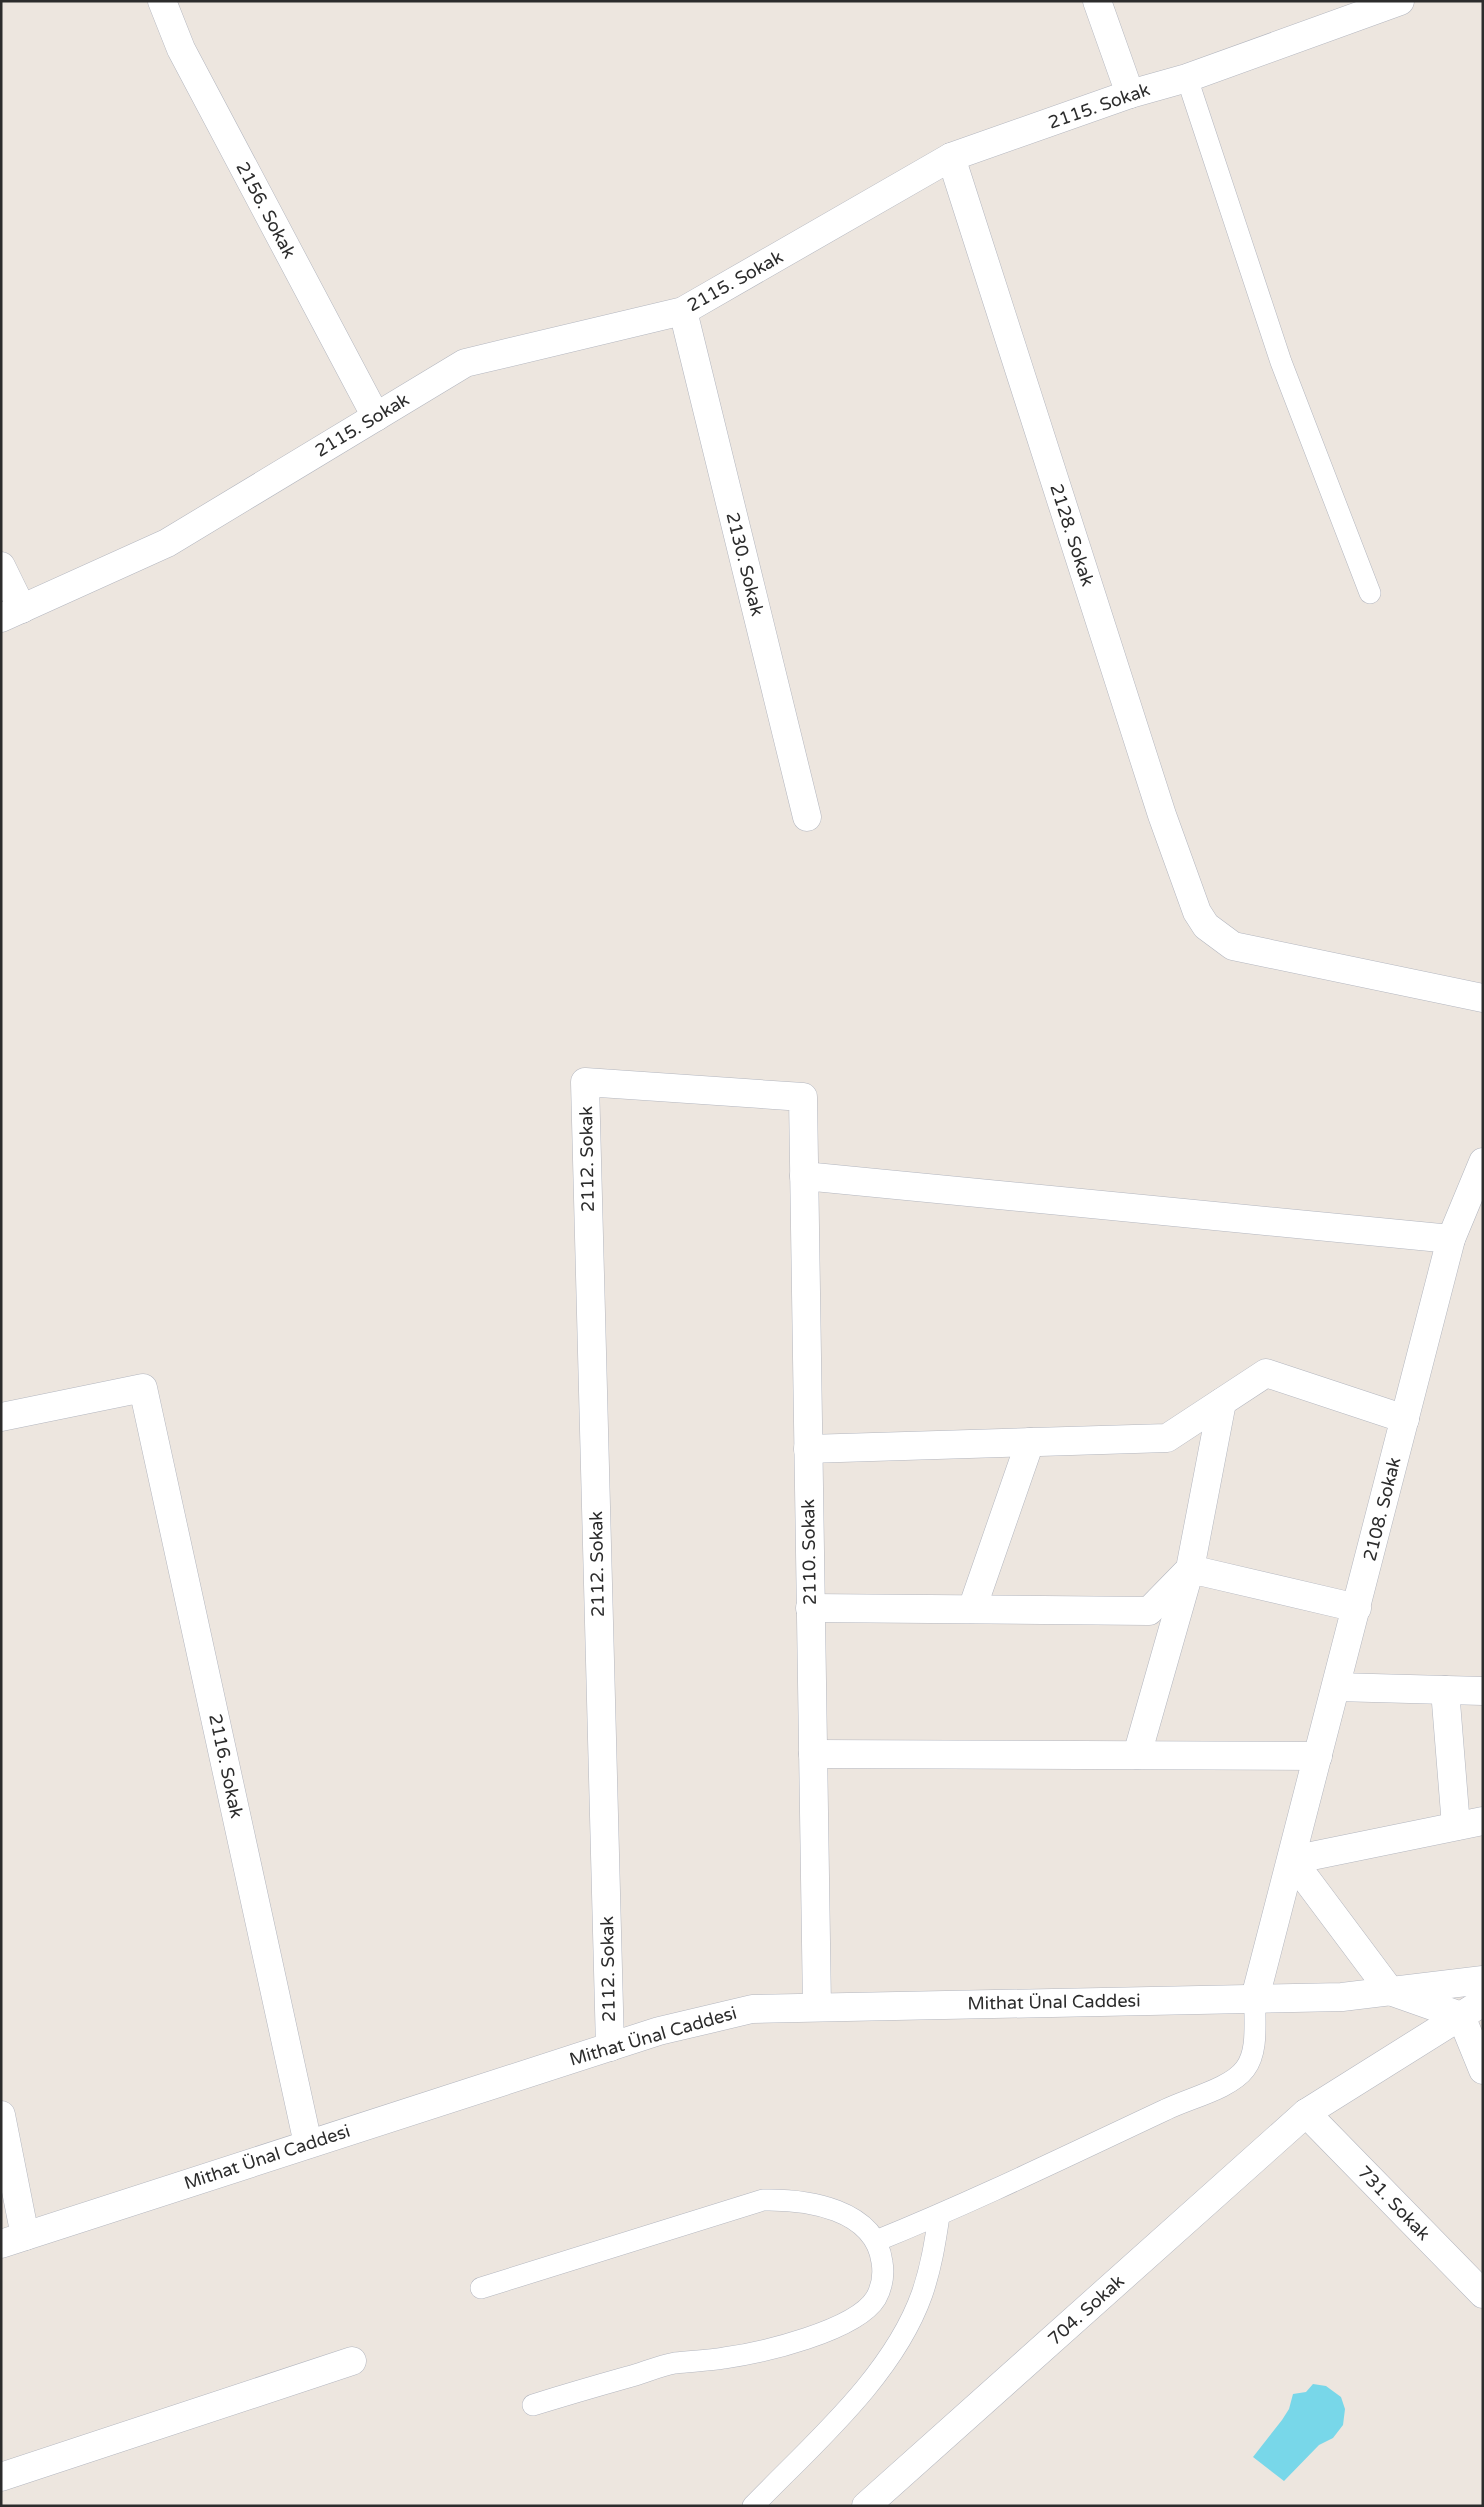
<svg xmlns="http://www.w3.org/2000/svg" width="1484" height="2507" viewBox="0 0 1484 2507" font-family="'Varela Round',sans-serif">
	<style>
		.water { fill: #78d7e9 }
		.lines { fill: none; stroke-linecap: round; stroke-linejoin: round }
		.lane-casing { stroke: #b3b6bf; stroke-width: 22 }
		.street-casing { stroke: #b3b6bf; stroke-width: 29 }
		.secondary-casing { stroke: #b3b6bf; stroke-width: 29 }
		.lane { stroke: #fff; stroke-width: 21 }
		.street { stroke: #fff; stroke-width: 28 }
		.secondary { stroke: #fff; stroke-width: 28 }
		.labels { text-anchor: middle; dominant-baseline: central; stroke-width: 4; stroke-linejoin: round; paint-order: stroke }
		.street-label { font-size: 18px; fill: #2c2c2c; stroke: #fff }
	</style>
	<rect width="100%" height="100%" fill="#ede6df"/>
	<path class="water" d="M1313 2384 1326 2386 1341 2397 1345 2409 1343 2425 1333 2438 1319 2445 1284 2481 1253 2457 1282 2420 1289 2409 1293 2394 1306 2392Z"/>
	<g class="lines">
		<g class="lane-casing">
			<g id="lane">
				<path d="M1187 78 1281 362 1370 593"/>
				<path d="M876 2241C975 2201 1069 2155 1165 2110 1189 2098 1230 2089 1245 2069 1259 2051 1254 2020 1255 1998"/>
				<path d="M481 2288 763 2200C807 2199 875 2209 882 2262 884 2274 882 2287 876 2298 856 2331 761 2353 724 2358 708 2361 691 2361 675 2363 659 2366 643 2373 628 2377 596 2386 565 2395 533 2405"/>
				<path d="M753 2506C813 2444 893 2376 922 2294 931 2268 935 2243 939 2216"/>
			</g>
		</g>
		<g class="street-casing">
			<g id="street">
				<path d="M162 1 181 49 376 417"/>
				<path d="M1097 1 1130 94"/>
				<path d="M683 311 807 817"/>
				<path d="M1 566 22 609"/>
				<path d="M804 1176 1451 1239"/>
				<path d="M1 1417 143 1388 308 2144"/>
				<path d="M808 1449 1167 1438 1266 1373 1405 1419"/>
				<path d="M810 1608 1149 1611 1190 1569 1222 1402"/>
				<path d="M972 1609 1030 1442"/>
				<path d="M1336 1687 1483 1691"/>
				<path d="M1445 1690 1456 1826"/>
				<path d="M813 1754 1318 1756"/>
				<path d="M1137 1755 1190 1569 1357 1608"/>
				<path d="M1292 1860 1390 1991 1461 2016"/>
				<path d="M1292 1860 1483 1821"/>
				<path d="M1255 1998 1451 1239 1483 1162"/>
				<path d="M1461 2016 1483 2070"/>
				<path d="M610 2047 585 1082 803 1097 817 2007"/>
				<path d="M1306 2113 1483 2294"/>
				<path d="M1 2115 25 2236"/>
				<path d="M1 2477 352 2361"/>
				<path d="M866 2506 1306 2113 1483 2002"/>
			</g>
		</g>
		<g class="secondary-casing">
			<g id="secondary">
				<path d="M951 157 1162 815 1197 912 1206 926 1233 946 1483 998"/>
				<path d="M1 618 167 543 465 363 683 311 951 157 1130 94 1187 78 1400 1"/>
				<path d="M1 2244 659 2031 752 2009 1342 1997 1483 1980"/>
			</g>
		</g>
		<use href="#lane" class="lane"/>
		<use href="#street" class="street"/>
		<use href="#secondary" class="secondary"/>
	</g>
	<g class="labels">
		<g class="street-label">
			<text transform="translate(1099 106) rotate(-19)">2115. Sokak</text>
			<text transform="translate(266 210) rotate(62)">2156. Sokak</text>
			<text transform="translate(735 281) rotate(-29)">2115. Sokak</text>
			<text transform="translate(362 425) rotate(-31)">2115. Sokak</text>
			<text transform="translate(1072 535) rotate(72)">2128. Sokak</text>
			<text transform="translate(745 564) rotate(76)">2130. Sokak</text>
			<text transform="translate(587 1159) rotate(-91)">2112. Sokak</text>
			<text transform="translate(1382 1509) rotate(-76)">2108. Sokak</text>
			<text transform="translate(809 1552) rotate(-91)">2110. Sokak</text>
			<text transform="translate(597 1564) rotate(-91)">2112. Sokak</text>
			<text transform="translate(226 1766) rotate(78)">2116. Sokak</text>
			<text transform="translate(608 1969) rotate(-91)">2112. Sokak</text>
			<text transform="translate(1054 2002) rotate(-1)">Mithat Ünal Caddesi</text>
			<text transform="translate(653 2036) rotate(-16)">Mithat Ünal Caddesi</text>
			<text transform="translate(267 2157) rotate(-18)">Mithat Ünal Caddesi</text>
			<text transform="translate(1394 2203) rotate(46)">731. Sokak</text>
			<text transform="translate(1086 2310) rotate(-42)">704. Sokak</text>
		</g>
	</g>
	<rect width="1484" height="2507" fill="none" stroke="#2c2c2c" stroke-width="5"/>
</svg>
